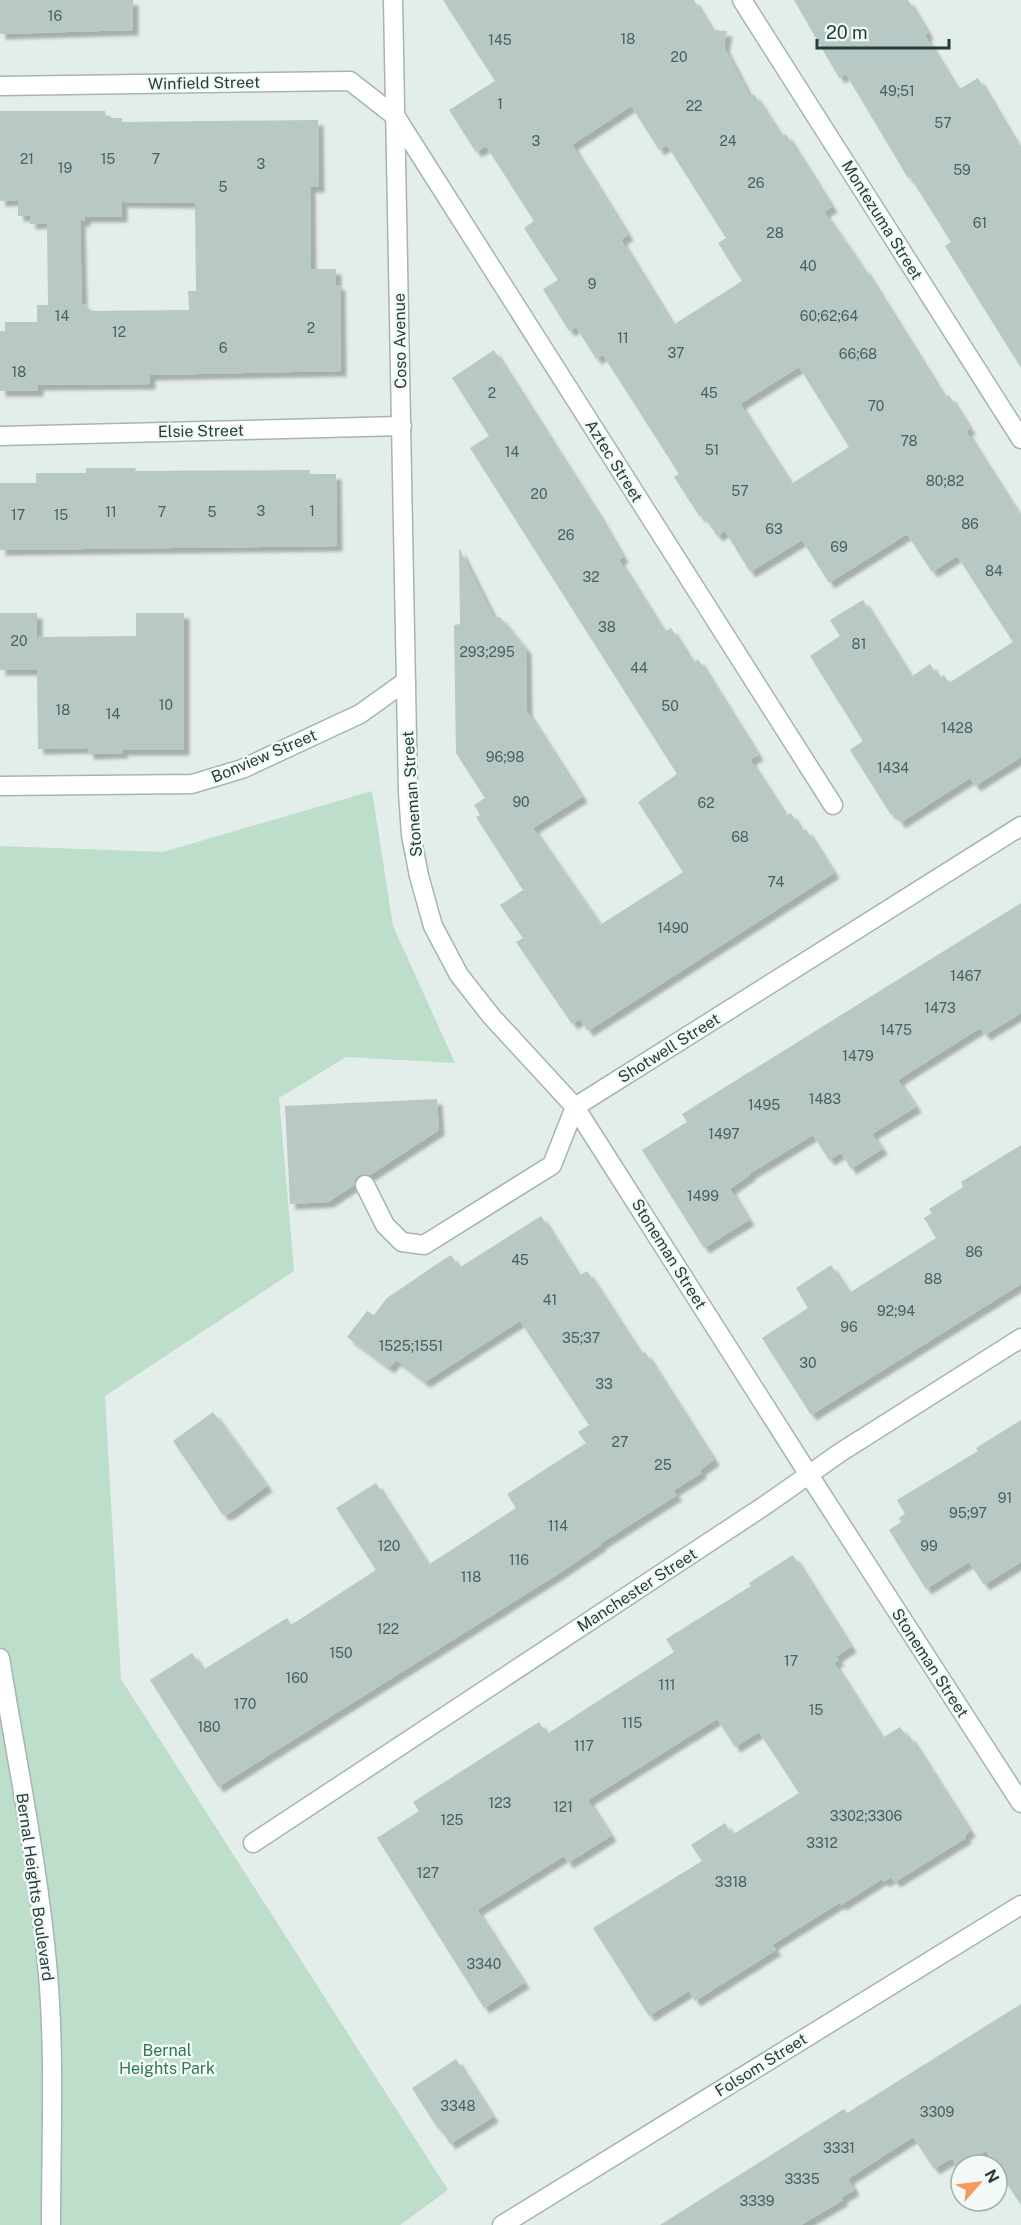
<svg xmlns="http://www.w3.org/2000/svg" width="1021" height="2225" viewBox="0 0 1021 2225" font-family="'Public Sans',sans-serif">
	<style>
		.green { fill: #bcdecb }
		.building { fill: #b8c8c4; fill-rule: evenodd; filter: url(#shadow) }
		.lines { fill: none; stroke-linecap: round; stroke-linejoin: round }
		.minor-casing { stroke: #a5b5b2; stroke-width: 21 }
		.minor { stroke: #fff; stroke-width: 18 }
		.labels { text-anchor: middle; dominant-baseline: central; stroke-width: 5; stroke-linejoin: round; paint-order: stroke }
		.number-label { font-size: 14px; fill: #48615e }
		.street-label { font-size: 16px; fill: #223f3c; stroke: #f4f9f8 }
		.park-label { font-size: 16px; fill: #2c7755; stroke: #f4f9f8 }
	</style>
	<defs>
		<filter id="shadow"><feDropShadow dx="5.5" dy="5.5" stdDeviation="1.5" flood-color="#0004"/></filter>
	</defs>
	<rect width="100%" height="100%" fill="#e3edea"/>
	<path class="green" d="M372 791 393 926 455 1063 346 1057 279 1098 294 1271 105 1396 121 1679 448 2190 400 2225H0V846L163 852Z"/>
	<g class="building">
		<path d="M0 0H133V30L0 34Z"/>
		<path d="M443 0H694L712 30 727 31 724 47 750 97 754 94 782 137 786 134 832 207 824 212 863 269 864 268 945 398 949 395 970 429 966 431 1021 518V757L975 786 970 778 900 823 894 813 891 815 850 750 863 741 810 656 840 636 830 620 863 600 911 677 930 664 939 678 944 675 949 683 1013 642 957 556 932 572 907 534 829 583 802 540 750 572 725 531 717 536 703 515 700 517 674 477 679 474 603 355 596 359 576 327 569 331 543 289 558 280 524 228 534 221 486 146 476 152 449 110 495 81ZM631 106 659 150 667 145 726 238 718 243 742 281 673 325 621 240 628 235 572 145ZM799 367 849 447 791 484 740 404Z"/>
		<path d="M794 0H908L928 33 925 36 958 90 978 78 1021 151V368L945 246 951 242 910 177 908 178 846 74 839 78Z"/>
		<path d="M0 111H105L106 118H122V122L318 120 319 187H310L311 269H336V285H340L341 371 150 375V384L38 385V391H0V331H5V322H37V305H48L47 223 30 224V216H18V200L0 201ZM122 202 195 203 196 291H188L189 310 88 311 87 305 82 304 80 221H85V217H122Z"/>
		<path d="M494 350 598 514 623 557 619 560 664 632 671 628 693 663 698 659 758 755 750 760 786 816 791 813 802 832 806 829 834 873 588 1031 580 1019 572 1024 516 942 523 938 500 905 523 890 476 817 480 815 474 805 485 798 456 753 454 625 460 624 459 548 494 618 500 617 526 649 527 711 582 797 533 828 600 925 683 872 638 802 677 774 470 448 489 436 452 378Z"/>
		<path d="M86 468H136L135 471 310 470V474H336L337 546 0 550V483H36V473H86Z"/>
		<path d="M0 613H37V637L136 636V613H184V750H122L123 753 88 754V748L38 749 37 670H0Z"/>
		<path d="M1021 903V1013L985 1035 980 1028 898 1080 916 1107 872 1134 882 1149 851 1169 841 1153 829 1160 813 1135 749 1174 750 1175 730 1189 749 1220 704 1248 642 1150 687 1122 682 1114Z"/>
		<path d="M437 1099 439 1130 370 1175H359L355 1179 354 1185 328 1202 290 1204 285 1106Z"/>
		<path d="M1021 1145V1284L811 1415 762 1338 808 1308 796 1288 831 1265 849 1293 895 1264 936 1238 924 1218 932 1213 929 1209 963 1187 961 1182Z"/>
		<path d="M541 1216 579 1276 587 1271 641 1354 645 1352 714 1460 700 1470 701 1473 673 1491 677 1495 600 1544 601 1545 558 1574 218 1787 150 1680 192 1653 203 1670 287 1618 291 1625 376 1570 336 1508 376 1483 428 1565 516 1508 507 1494 586 1443 578 1432 589 1425 520 1321 425 1382 396 1360 389 1368 347 1337 367 1311 374 1315 387 1298 437 1264 451 1255 459 1268Z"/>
		<path d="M213 1412 267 1486 227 1515 226 1513 223 1515 173 1441Z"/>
		<path d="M1021 1420V1562L984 1585 969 1562 926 1589 889 1530 901 1522 899 1518 905 1514 897 1500 978 1451 976 1448Z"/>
		<path d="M793 1555 851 1647 836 1657 839 1660 834 1663 882 1738 900 1727 907 1737 909 1735 970 1831 965 1835 966 1838 895 1882 891 1877 884 1882 882 1879 841 1905 839 1903 772 1945 776 1950 695 2001 689 1991 649 2016 593 1928 702 1861 691 1845 725 1823 732 1835 799 1793 759 1732 735 1747 717 1719 588 1800 611 1836 568 1863 564 1856 477 1910 524 1983 484 2008 377 1838 419 1811 413 1802 539 1722 547 1734 674 1652 666 1639 751 1586 749 1583Z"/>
		<path d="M1021 2004V2205L997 2168V2165H995L986 2151 958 2168 952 2158 934 2169 913 2137 848 2179 854 2190 841 2198 843 2200 801 2225H660L844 2109 847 2113Z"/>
		<path d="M456 2059 493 2117 450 2144 440 2128 438 2129 412 2088Z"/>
	</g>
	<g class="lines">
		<g class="minor-casing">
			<g id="minor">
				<path d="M393 0 408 792 411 835 419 876 433 926 459 975 492 1017 575 1107 809 1475 1021 1803"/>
				<path d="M742 0 1021 439"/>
				<path d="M0 86 350 81 396 117 833 805"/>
				<path d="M0 436 402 426"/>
				<path d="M0 786 192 784 242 769 360 714 406 681"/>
				<path d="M365 1185 385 1225 402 1242 424 1245 552 1165 575 1107 1021 826"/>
				<path d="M0 1658C17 1763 39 1868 48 1974 55 2057 51 2142 51 2225"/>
				<path d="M253 1843 767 1504 841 1452 1021 1338"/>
				<path d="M502 2225 1021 1905"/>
			</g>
		</g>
		<use href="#minor" class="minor"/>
	</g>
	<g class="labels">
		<g class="number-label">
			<text x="55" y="16">16</text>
			<text x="628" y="39">18</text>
			<text x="500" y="40">145</text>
			<text x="679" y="57">20</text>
			<text x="897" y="91">49;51</text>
			<text x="500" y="104">1</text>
			<text x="694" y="106">22</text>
			<text x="943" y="123">57</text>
			<text x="536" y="141">3</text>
			<text x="728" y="141">24</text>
			<text x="27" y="159">21</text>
			<text x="108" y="159">15</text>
			<text x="156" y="159">7</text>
			<text x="261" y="164">3</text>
			<text x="65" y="168">19</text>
			<text x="962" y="170">59</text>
			<text x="756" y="183">26</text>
			<text x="223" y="187">5</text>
			<text x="980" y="223">61</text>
			<text x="775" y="233">28</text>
			<text x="808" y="266">40</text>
			<text x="592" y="284">9</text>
			<text x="62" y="316">14</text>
			<text x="829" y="316">60;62;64</text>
			<text x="311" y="328">2</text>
			<text x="119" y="332">12</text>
			<text x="623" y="338">11</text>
			<text x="223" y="348">6</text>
			<text x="676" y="353">37</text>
			<text x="858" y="354">66;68</text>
			<text x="19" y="372">18</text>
			<text x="492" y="393">2</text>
			<text x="709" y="393">45</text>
			<text x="876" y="406">70</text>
			<text x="909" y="441">78</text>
			<text x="712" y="450">51</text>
			<text x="512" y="452">14</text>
			<text x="945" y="481">80;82</text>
			<text x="740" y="491">57</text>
			<text x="539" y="494">20</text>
			<text x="261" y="511">3</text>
			<text x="312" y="511">1</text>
			<text x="111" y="512">11</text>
			<text x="162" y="512">7</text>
			<text x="212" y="512">5</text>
			<text x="18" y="515">17</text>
			<text x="61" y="515">15</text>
			<text x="970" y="524">86</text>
			<text x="774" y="529">63</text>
			<text x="566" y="535">26</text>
			<text x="839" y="547">69</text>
			<text x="994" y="571">84</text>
			<text x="591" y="577">32</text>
			<text x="607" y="627">38</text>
			<text x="19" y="641">20</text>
			<text x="859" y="644">81</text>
			<text x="487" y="652">293;295</text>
			<text x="639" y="668">44</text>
			<text x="166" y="705">10</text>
			<text x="670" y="706">50</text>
			<text x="63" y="710">18</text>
			<text x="113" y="714">14</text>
			<text x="957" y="728">1428</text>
			<text x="505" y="757">96;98</text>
			<text x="893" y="768">1434</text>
			<text x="521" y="802">90</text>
			<text x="706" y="803">62</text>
			<text x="740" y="837">68</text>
			<text x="776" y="882">74</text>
			<text x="673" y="928">1490</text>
			<text x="966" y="976">1467</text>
			<text x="940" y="1008">1473</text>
			<text x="896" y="1030">1475</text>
			<text x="858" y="1056">1479</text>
			<text x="825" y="1099">1483</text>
			<text x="764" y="1105">1495</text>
			<text x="724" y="1134">1497</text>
			<text x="703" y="1196">1499</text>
			<text x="974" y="1252">86</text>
			<text x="520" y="1260">45</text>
			<text x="933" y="1279">88</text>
			<text x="550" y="1300">41</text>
			<text x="896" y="1311">92;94</text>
			<text x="849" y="1327">96</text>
			<text x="581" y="1338">35;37</text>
			<text x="411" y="1346">1525;1551</text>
			<text x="808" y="1363">30</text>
			<text x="604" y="1384">33</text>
			<text x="620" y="1442">27</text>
			<text x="663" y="1465">25</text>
			<text x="1005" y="1498">91</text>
			<text x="968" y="1513">95;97</text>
			<text x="558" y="1526">114</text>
			<text x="389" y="1546">120</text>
			<text x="929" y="1546">99</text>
			<text x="519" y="1560">116</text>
			<text x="471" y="1577">118</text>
			<text x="388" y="1629">122</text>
			<text x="341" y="1653">150</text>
			<text x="791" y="1661">17</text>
			<text x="297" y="1678">160</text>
			<text x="667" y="1685">111</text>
			<text x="245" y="1704">170</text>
			<text x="816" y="1710">15</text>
			<text x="632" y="1723">115</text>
			<text x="209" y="1727">180</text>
			<text x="584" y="1746">117</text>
			<text x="500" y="1803">123</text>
			<text x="563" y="1807">121</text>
			<text x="866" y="1816">3302;3306</text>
			<text x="452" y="1820">125</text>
			<text x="822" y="1843">3312</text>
			<text x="428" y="1873">127</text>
			<text x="731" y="1882">3318</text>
			<text x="484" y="1964">3340</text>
			<text x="458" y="2106">3348</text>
			<text x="937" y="2112">3309</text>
			<text x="839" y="2148">3331</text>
			<text x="802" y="2179">3335</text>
			<text x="757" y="2201">3339</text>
		</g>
		<g class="street-label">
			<text transform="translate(204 83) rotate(-1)">Winfield Street</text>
			<text transform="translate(882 220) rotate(58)">Montezuma Street</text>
			<text transform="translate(400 341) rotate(-91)">Coso Avenue</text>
			<text transform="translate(201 431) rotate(-1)">Elsie Street</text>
			<text transform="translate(614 461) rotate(58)">Aztec Street</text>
			<text transform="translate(264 756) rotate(-23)">Bonview Street</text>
			<text transform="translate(412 794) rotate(-94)">Stoneman Street</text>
			<text transform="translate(669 1048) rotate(-32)">Shotwell Street</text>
			<text transform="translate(669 1254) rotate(58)">Stoneman Street</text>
			<text transform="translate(637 1590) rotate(-33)">Manchester Street</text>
			<text transform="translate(930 1663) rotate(57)">Stoneman Street</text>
			<text transform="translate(35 1887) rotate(82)">Bernal Heights Boulevard</text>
			<text transform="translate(761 2065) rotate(-32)">Folsom Street</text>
		</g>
		<g class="park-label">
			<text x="167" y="2050">Bernal<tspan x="167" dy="18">Heights Park</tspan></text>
		</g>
	</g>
	<g transform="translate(979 2183) rotate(62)"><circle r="28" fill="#f4f9f8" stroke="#a0afad" stroke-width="1.5"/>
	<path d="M0-4.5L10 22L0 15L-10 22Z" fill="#f49a5b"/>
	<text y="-9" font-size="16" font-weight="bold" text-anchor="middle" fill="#223f3c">N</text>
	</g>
	<path d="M817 39v9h132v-9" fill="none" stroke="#223f3c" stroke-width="3"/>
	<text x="826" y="39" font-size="18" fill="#223f3c" stroke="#f4f9f8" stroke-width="4.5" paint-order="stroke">20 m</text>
</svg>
